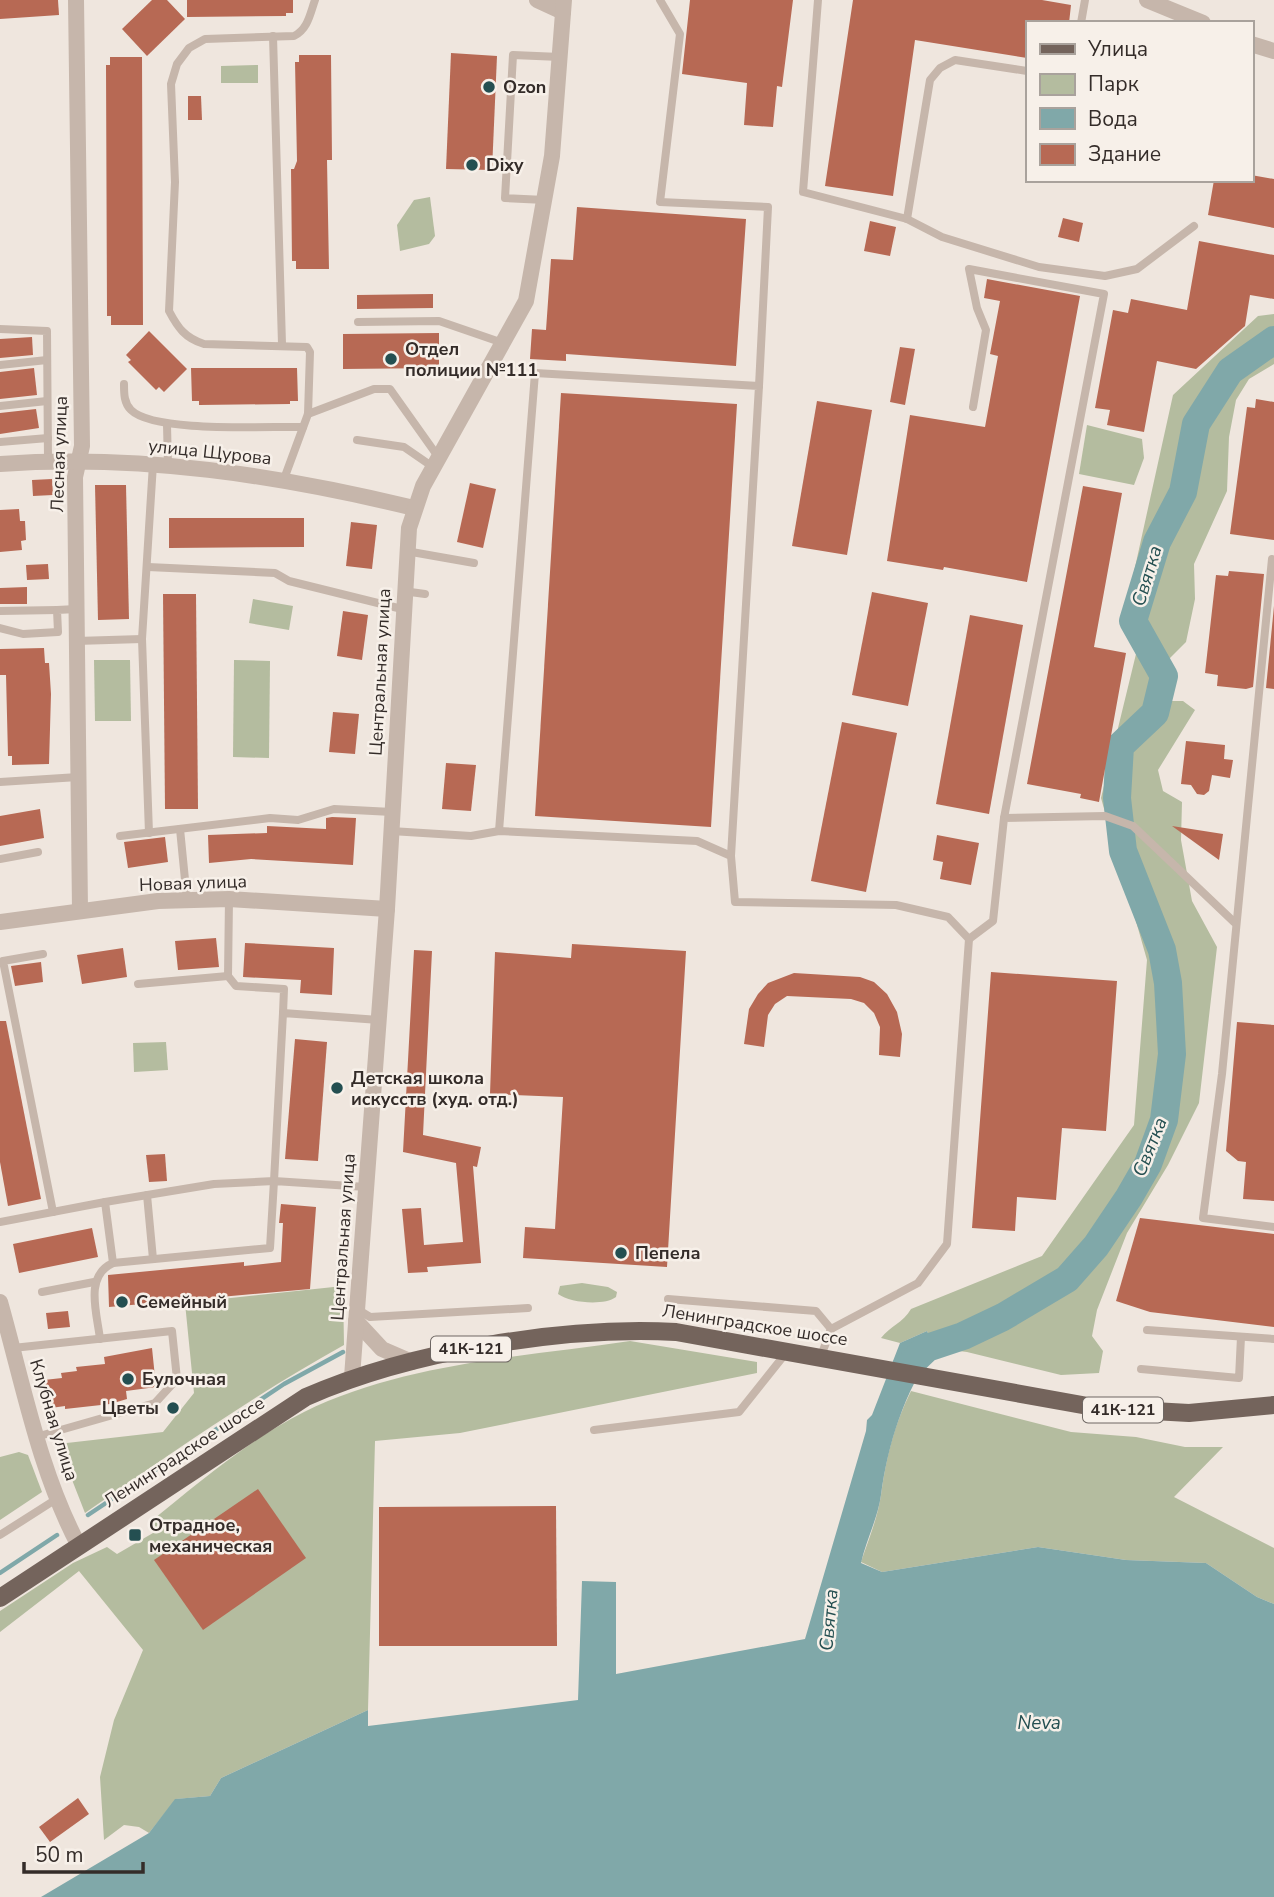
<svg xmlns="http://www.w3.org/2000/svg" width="1274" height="1897" viewBox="0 0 1274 1897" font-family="'Nunito Sans',sans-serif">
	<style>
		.green { fill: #b4bc9f }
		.water { fill: #80a8a9 }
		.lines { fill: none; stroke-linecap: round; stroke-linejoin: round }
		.stream { stroke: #80a8a9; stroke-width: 4.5 }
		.river { stroke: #80a8a9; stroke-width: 28 }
		.building { fill: #b76954 }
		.service { stroke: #c6b6ab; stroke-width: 8 }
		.minor { stroke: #c6b6ab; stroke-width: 16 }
		.primary { stroke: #74645c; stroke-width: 18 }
		.poi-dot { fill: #244f51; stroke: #f7f0e9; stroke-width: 2.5 }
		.labels { text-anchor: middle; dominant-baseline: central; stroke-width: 5; stroke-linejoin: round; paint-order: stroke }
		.shield { fill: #f7f0e9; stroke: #6e6763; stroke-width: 2 }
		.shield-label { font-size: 16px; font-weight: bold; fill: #342c29 }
		.poi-label { font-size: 18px; font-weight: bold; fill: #342c29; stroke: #f7f0e9; text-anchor: start }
		.street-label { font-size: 18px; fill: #342c29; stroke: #f7f0e9 }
		.water-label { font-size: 19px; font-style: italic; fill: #244f51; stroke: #f7f0e9 }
	</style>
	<rect width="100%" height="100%" fill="#efe6de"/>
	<g class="green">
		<path d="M258 65V83H221V66Z"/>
		<path d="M430 197 435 236 429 244 400 251 397 225 414 200Z"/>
		<path d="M1274 314V364L1249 379 1236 400 1229 437 1227 491 1194 564 1195 599 1186 642 1167 661 1171 701H1183L1195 710 1158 770 1163 791 1182 802 1181 840 1192 901 1217 947 1199 1103 1168 1165 1127 1233 1097 1310 1092 1336 1103 1351 1099 1373 1061 1375 967 1352 935 1348 927 1331 900 1343 881 1338C890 1326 903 1323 911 1309L1042 1256 1134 1125 1147 960 1101 798 1136 654 1124 617 1173 395 1258 316Z"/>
		<path d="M1087 425 1142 439 1144 458 1134 485 1079 474Z"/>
		<path d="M253 599 293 606 289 630 249 623Z"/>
		<path d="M94 660H130L131 721H95Z"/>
		<path d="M234 660 270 661 269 758 233 757Z"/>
		<path d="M166 1042 168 1070 134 1072 133 1043Z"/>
		<path d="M582 1283 608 1287 617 1292 616 1297C604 1306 570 1303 558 1294L560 1286Z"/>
		<path d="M343 1286 344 1345C254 1395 170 1454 85 1513L58 1444 163 1432 194 1393 185 1303Z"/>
		<path d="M630 1341 757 1362V1373L460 1433 375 1441 368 1710 221 1778 210 1796 176 1799 149 1833 139 1827 124 1825 104 1840 100 1777 114 1720 143 1650 79 1571 0 1632V1611L73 1563 107 1547 117 1554 153 1533 149 1523C197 1484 248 1440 304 1412 403 1363 523 1357 630 1341Z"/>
		<path d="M911 1391 1071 1432 1136 1437 1185 1447H1223L1174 1497 1274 1548V1604L1257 1597 1206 1563 1126 1560 1038 1547 882 1572 861 1562C868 1541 878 1517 881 1495 886 1458 894 1425 911 1391Z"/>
		<path d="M19 1452 28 1455 42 1492 0 1520V1457Z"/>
	</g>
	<path class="water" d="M927 1331 935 1348C904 1393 888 1443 881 1495 878 1518 866 1540 861 1563L882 1572 1038 1547 1126 1560 1206 1563 1257 1597 1274 1604V1897H41L149 1833 175 1799 210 1796 221 1778 368 1710V1726L578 1700 582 1581 616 1582V1674L805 1639 866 1431 867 1420 872 1415 900 1343Z"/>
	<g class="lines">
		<g class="stream">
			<path d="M88 1515 284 1384 343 1352"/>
			<path d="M0 1573 57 1535"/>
		</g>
		<path class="river" d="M905 1369 927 1348 963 1336 1003 1317 1067 1279 1096 1246 1129 1197 1148 1164 1164 1120 1172 1054 1168 983 1162 950 1123 851 1117 798 1120 746 1155 713 1164 676 1133 621 1157 542 1183 492 1196 424 1230 371 1274 340"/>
	</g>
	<g class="building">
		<path d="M0 0H58L59 15 0 19Z"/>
		<path d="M152 0H167L185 19 147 56 122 29Z"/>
		<path d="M187 0H293V13H286V16L187 17Z"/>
		<path d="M690 0H793L782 87 777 86 773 127 744 125 747 83 682 74Z"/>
		<path d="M853 0H1042L1071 5 1069 23H1027V58L915 40 893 196 825 186Z"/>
		<path d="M451 53 497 56 492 170 446 169Z"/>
		<path d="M299 55H331L332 160H327L329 269H296V261H292L291 169H294L297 161 295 62H299Z"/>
		<path d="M110 57H142L143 325H111V316H107L106 65H110Z"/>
		<path d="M188 96H201L202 120H188Z"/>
		<path d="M1251 175 1274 179V228L1208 215 1214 180H1251Z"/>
		<path d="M577 207 746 219 736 366 566 354V361L530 359 532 329 546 330 551 259 573 260Z"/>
		<path d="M1063 218 1083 223 1079 242 1058 237Z"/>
		<path d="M870 221 896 227 890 256 864 251Z"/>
		<path d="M1199 241 1274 255V299L1250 295 1245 326 1196 369 1157 361 1144 432 1107 425 1110 410 1095 408 1113 310 1128 313 1131 299 1187 310Z"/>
		<path d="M987 279 1080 296 1027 582 944 567 943 570 887 561 910 415 985 427 998 356 990 354 1000 301 984 298Z"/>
		<path d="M433 294V308L357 309V295Z"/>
		<path d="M149 331 187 369 164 392 159 387 156 390 128 362 131 360 126 355Z"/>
		<path d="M439 333V368L343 369V334Z"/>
		<path d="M32 337 33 355 0 358V339Z"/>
		<path d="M900 347 915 349 905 405 890 402Z"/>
		<path d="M34 368 37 395 0 399V372Z"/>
		<path d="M191 368H297L298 401H290V404L199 405V401H192Z"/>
		<path d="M561 393 737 404 711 827 535 816Z"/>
		<path d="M1256 399 1274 402V540L1230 534 1247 407 1255 408Z"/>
		<path d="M817 401 872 410 847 555 792 546Z"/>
		<path d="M36 409 39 428 0 434V413Z"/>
		<path d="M52 479 53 495 33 496 32 480Z"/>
		<path d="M470 483 496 489 483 548 457 542Z"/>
		<path d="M95 485H126L129 619 98 620Z"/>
		<path d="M1083 486 1122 493 1094 647 1126 653 1099 802 1080 798 1081 794 1027 784Z"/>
		<path d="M19 509 20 521H25L26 540 21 541 22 550 0 552V510Z"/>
		<path d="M169 518H304V547L169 548Z"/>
		<path d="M351 522 377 525 372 569 346 566Z"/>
		<path d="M48 564 49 579 27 580 26 565Z"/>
		<path d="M1229 571 1264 574 1253 687 1246 689 1217 686 1218 675 1205 673 1216 575 1228 576Z"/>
		<path d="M27 587V604H0V588Z"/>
		<path d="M872 592 928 603 908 706 852 695Z"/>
		<path d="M163 594H196L198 809H165Z"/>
		<path d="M1274 606V689L1266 688Z"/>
		<path d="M343 611 368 615 362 660 337 656Z"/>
		<path d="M970 615 1023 625 989 814 936 804Z"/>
		<path d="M44 648 45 663H49L51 694 49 764 12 765V756H8L6 675H0V649Z"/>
		<path d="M333 712 359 714 355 754 329 752Z"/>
		<path d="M842 722 897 733 866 892 811 881Z"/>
		<path d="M1186 741 1225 745 1224 759 1233 760 1230 778 1212 775 1209 791 1204 795 1197 794 1191 785 1181 784Z"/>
		<path d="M446 763 476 765 471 811 442 809Z"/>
		<path d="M40 809 44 838 0 846V816Z"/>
		<path d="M332 817 356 818 353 865 251 859 209 863 208 835 267 833V826L326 829V818Z"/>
		<path d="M1172 826 1223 834 1219 860Z"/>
		<path d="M937 835 979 843 971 885 940 879 943 862 933 860Z"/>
		<path d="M165 837 168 862 128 868 124 842Z"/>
		<path d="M216 938 219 967 178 970 175 941Z"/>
		<path d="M245 943 334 948 332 995 300 993 301 980 243 977Z"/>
		<path d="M572 944 686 951 667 1267 523 1258 525 1227 555 1229 563 1097 490 1094 495 952 571 958Z"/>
		<path d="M123 948 127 977 82 984 77 955Z"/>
		<path d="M414 950 432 951 423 1135 481 1147 477 1167 473 1166 481 1263 427 1267 428 1272 408 1273 402 1209 421 1208 424 1245 463 1242 456 1163 403 1152Z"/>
		<path d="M41 962 43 982 15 986 11 966Z"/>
		<path d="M991 972 1117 981 1106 1131 1062 1128 1056 1200 1017 1197 1015 1231 972 1228Z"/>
		<path d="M794 973 860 977 874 982 887 994 897 1012 902 1034 900 1057 879 1055 880 1027 874 1013 864 1003 851 999 787 996 775 1004 768 1015 764 1047 744 1044 749 1009 758 994 768 983Z"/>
		<path d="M0 1021H6L41 1199 8 1206 0 1162Z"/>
		<path d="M1237 1022 1274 1025V1201L1243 1199 1246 1162 1238 1161 1226 1151Z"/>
		<path d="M295 1039 327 1042 318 1161 285 1159Z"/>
		<path d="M165 1154 167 1181 149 1182 146 1155Z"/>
		<path d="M281 1204 316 1207 310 1289 109 1307 108 1275 244 1262V1266L281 1262 283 1223H279Z"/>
		<path d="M1140 1218 1274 1234V1327L1150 1312 1116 1301Z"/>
		<path d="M92 1228 98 1257 19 1273 13 1244Z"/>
		<path d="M68 1311 70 1327 48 1329 46 1313Z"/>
		<path d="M152 1348 156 1387 126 1391 127 1399 110 1404 65 1409V1406L51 1408 44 1380 62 1378 61 1373 77 1371 76 1367 105 1364 104 1357Z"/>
		<path d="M258 1489 306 1558 203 1630 154 1560Z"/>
		<path d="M556 1506 557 1646H379V1507Z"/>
		<path d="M78 1798 89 1814 50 1842 39 1827Z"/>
	</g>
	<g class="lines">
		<g class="service">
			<path d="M660 0 680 34 660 202 768 207 759 386"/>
			<path d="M818 0 803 192 907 219 942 237 1039 267 1105 276 1137 269 1194 226"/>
			<path d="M1081 23 1085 0"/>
			<path d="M273 36 282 344"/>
			<path d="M545 200 505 198 513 55 560 57"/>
			<path d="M907 219 930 80 940 68 955 60 1027 71"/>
			<path d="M358 322 439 321 503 343"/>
			<path d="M0 329 47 331 48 461"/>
			<path d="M0 365 47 360"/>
			<path d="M124 384C124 394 124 403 131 410 154 433 268 426 303 427"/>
			<path d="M0 406 47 401"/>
			<path d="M973 407 986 330 977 308 969 269 1104 294 1004 818"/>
			<path d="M308 414 374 389H390L439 458"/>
			<path d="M167 425 168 465"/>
			<path d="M357 440 404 447 433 467"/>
			<path d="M0 442 48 438"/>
			<path d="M284 479 308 414 310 352 307 347 204 344C185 338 178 328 169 311L175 182 171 84 177 64 189 48 205 39 294 36C308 29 310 14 315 0"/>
			<path d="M406 551 474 563"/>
			<path d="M1272 559 1222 1074 1203 1218 1274 1227"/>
			<path d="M148 567 275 573 289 581 402 609"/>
			<path d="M403 591 425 594"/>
			<path d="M0 611 57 610"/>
			<path d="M0 628 23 634 58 632 57 610 76 609"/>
			<path d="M76 641 142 639"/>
			<path d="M0 782 78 777"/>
			<path d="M180 829 187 900"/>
			<path d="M391 831 471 836 499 831 697 841 731 856 735 902 896 905 948 917 969 939 947 1244 918 1283 831 1329 821 1356"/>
			<path d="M499 831 535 373 759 386 731 856"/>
			<path d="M149 833 142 639 153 464"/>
			<path d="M120 836 270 818 298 820 334 809 392 812"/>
			<path d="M0 859 38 852"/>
			<path d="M229 899 228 976 236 986 284 989 283 1013"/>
			<path d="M969 939 993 921 1004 818 1105 816 1133 826 1234 922"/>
			<path d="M43 954 3 961 53 1212"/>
			<path d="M138 984 228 976"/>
			<path d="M147 1195 153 1259"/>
			<path d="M105 1202 214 1184 274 1181 283 1013 379 1020"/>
			<path d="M0 1222 105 1202 113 1263"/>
			<path d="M42 1292 94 1282"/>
			<path d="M668 1299 816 1311 831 1329"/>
			<path d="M357 1309 370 1317 528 1308"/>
			<path d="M1147 1330 1274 1339"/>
			<path d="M100 1339C97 1313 84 1276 113 1263L270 1248 274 1181 366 1187"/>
			<path d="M13 1348 172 1331 177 1379 155 1403 36 1437"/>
			<path d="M1141 1369 1239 1378 1241 1337"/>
			<path d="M594 1430 739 1412 786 1353"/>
			<path d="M0 1535 58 1498"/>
		</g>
		<g class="minor">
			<path d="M76 0 82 446 75 477 80 910"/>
			<path d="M537 0 563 12"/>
			<path d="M1147 0 1203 23"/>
			<path d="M1251 44 1274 51"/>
			<path d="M0 464C140 454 278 475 414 508"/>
			<path d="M0 922 158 901 229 899 387 909"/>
			<path d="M0 1302C23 1383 39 1471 79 1546"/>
			<path d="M356 1321 382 1349 412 1362"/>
			<path d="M352 1377 387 909 409 528 423 486 526 301 552 156 564 0"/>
		</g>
		<path class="primary" d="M0 1598 306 1397C411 1351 563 1326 676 1332L1099 1408 1189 1413 1274 1405"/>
	</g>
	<g class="poi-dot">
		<circle cx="489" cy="87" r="7"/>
		<circle cx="472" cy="165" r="7"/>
		<circle cx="391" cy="359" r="7"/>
		<circle cx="337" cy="1088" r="7"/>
		<circle cx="621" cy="1253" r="7"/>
		<circle cx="122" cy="1302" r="7"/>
		<circle cx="128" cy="1379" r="7"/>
		<circle cx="173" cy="1408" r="7"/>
		<rect x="128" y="1528" width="14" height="14" rx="3.5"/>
	</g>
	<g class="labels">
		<g class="shield">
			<rect x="431" y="1336.5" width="80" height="25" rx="5"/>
			<rect x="1083" y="1397.5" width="80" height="25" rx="5"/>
		</g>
		<g class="shield-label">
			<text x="471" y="1349">41К-121</text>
			<text x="1123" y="1410">41К-121</text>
		</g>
		<g class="poi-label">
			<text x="503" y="87">Ozon</text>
			<text x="486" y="165">Dixy</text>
			<text x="405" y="349">Отдел<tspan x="405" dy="21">полиции №111</tspan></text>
			<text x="351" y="1078">Детская школа<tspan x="351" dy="21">искусств (худ. отд.)</tspan></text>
			<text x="635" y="1253">Пепела</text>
			<text x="136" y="1302">Семейный</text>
			<text x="142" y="1379">Булочная</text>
			<text x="159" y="1408" text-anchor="end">Цветы</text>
			<text x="149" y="1525">Отрадное,<tspan x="149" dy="21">механическая</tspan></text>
		</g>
		<g class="street-label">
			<text transform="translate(210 452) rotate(6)">улица Щурова</text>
			<text transform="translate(59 454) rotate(-88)">Лесная улица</text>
			<text transform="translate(380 672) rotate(-87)">Центральная улица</text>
			<text transform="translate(193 883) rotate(-2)">Новая улица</text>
			<text transform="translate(343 1237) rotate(-86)">Центральная улица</text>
			<text transform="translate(755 1325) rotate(9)">Ленинградское шоссе</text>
			<text transform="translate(54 1420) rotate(73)">Клубная улица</text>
			<text transform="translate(184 1452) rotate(-33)">Ленинградское шоссе</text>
		</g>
		<g class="water-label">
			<text transform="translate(1147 576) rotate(-73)">Святка</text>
			<text transform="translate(1150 1147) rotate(-68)">Святка</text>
			<text transform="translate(829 1620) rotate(-85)">Святка</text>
			<text x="1039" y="1723">Neva</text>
		</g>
	</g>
	<rect x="1026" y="21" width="228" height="161" fill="#f7f0e9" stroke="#a9a29c" stroke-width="2"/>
	<rect x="1040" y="44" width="35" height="10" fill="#74645c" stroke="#a9a29c" stroke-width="2"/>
	<text x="1088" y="56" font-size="21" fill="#342c29">Улица</text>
	<rect x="1040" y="74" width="35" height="21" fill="#b4bc9f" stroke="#a9a29c" stroke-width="2"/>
	<text x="1088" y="91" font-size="21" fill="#342c29">Парк</text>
	<rect x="1040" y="108" width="35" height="21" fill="#80a8a9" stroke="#a9a29c" stroke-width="2"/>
	<text x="1088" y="126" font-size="21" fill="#342c29">Вода</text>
	<rect x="1040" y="144" width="35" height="21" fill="#b76954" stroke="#a9a29c" stroke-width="2"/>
	<text x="1088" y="161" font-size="21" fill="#342c29">Здание</text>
	<path d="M24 1862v10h119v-10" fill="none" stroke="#342c29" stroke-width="3.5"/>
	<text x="35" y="1862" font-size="21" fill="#342c29" stroke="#f7f0e9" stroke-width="5" paint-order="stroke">50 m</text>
</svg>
